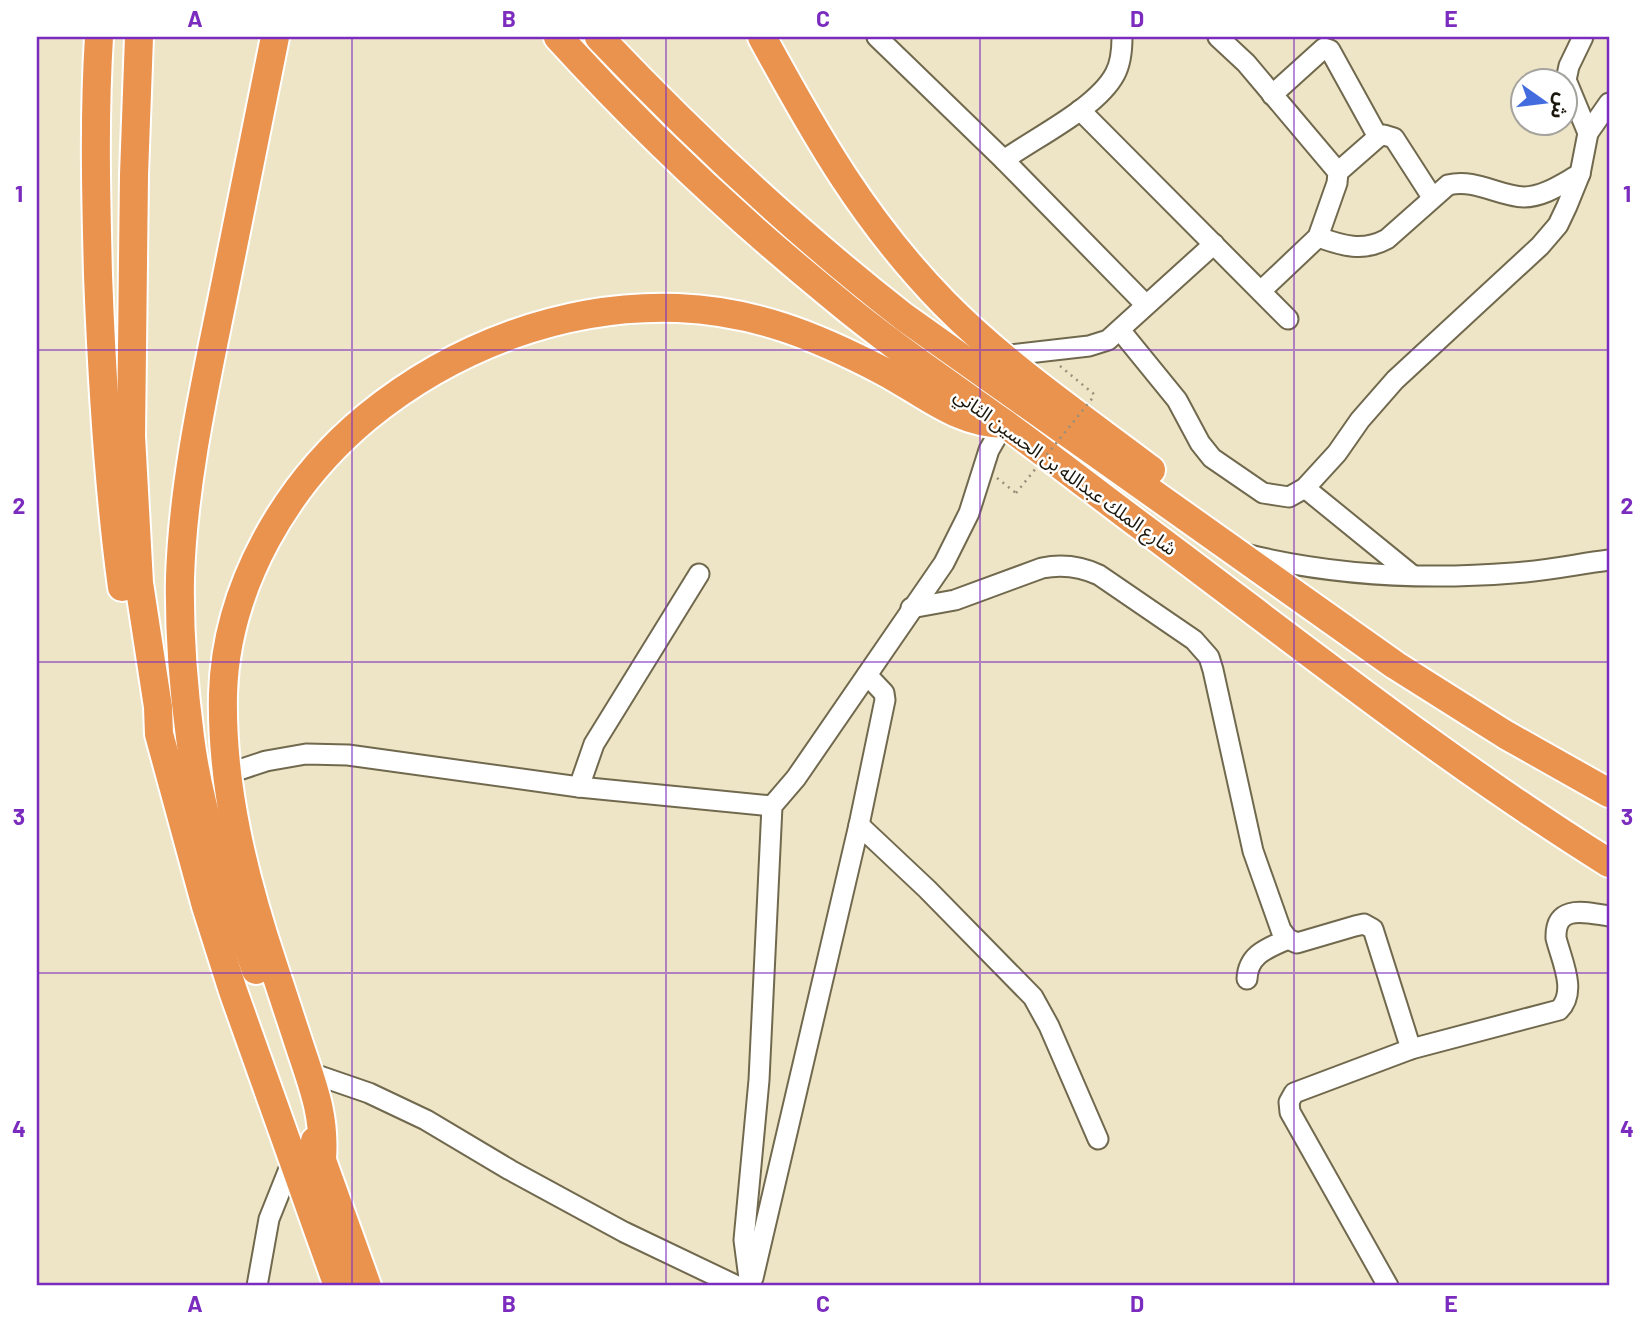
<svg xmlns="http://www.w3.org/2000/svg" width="1646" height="1323" viewBox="0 0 1646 1323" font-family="Barlow,'Noto Sans Arabic',sans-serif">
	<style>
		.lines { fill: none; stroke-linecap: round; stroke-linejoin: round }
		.minor-casing { stroke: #71694e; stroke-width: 23 }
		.highway-casing { stroke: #fff; stroke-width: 32 }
		.path { stroke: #98907a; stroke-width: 2.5; stroke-dasharray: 2 5; stroke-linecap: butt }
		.minor { stroke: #fff; stroke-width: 19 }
		.highway { stroke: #e9934f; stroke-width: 28 }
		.path-bridge { stroke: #98907a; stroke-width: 2.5; stroke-dasharray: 2 5; stroke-linecap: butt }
		.grid { fill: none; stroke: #7b2cbf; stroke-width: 2; stroke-opacity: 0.55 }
		.labels { text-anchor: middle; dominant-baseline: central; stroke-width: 5; stroke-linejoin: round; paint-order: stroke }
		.street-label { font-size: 19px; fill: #1c180d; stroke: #fff }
		.neatline { fill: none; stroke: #7b2cbf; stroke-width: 2.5 }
		.grid-label { font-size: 23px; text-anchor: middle; font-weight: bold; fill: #7b2cbf }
	</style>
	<rect width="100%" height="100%" fill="#eee4c6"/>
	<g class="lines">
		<g class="minor-casing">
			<g id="minor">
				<path d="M877 37 1004 160 1146 305"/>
				<path d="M1218 37 1246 63 1338 172 1337 183 1318 237 1261 291"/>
				<path d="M1583 37 1569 66 1566 80 1588 133"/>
				<path d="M1272 95 1324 48 1330 50 1378 137"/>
				<path d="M1080 110 1288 319"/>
				<path d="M1004 160C1036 137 1097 108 1115 74 1121 63 1122 48 1122 37"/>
				<path d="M1338 172 1378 137 1384 135 1394 138 1432 197"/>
				<path d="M1318 237C1343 246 1363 252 1387 239L1448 185C1475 178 1498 196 1524 197 1544 197 1563 183 1580 174"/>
				<path d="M1120 330 1177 400 1200 443 1212 458 1263 493 1289 497 1305 488 1337 453 1360 420 1395 380 1540 246 1558 225 1567 206 1580 174 1588 133 1609 103"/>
				<path d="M1002 356 1089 346 1108 340 1214 244"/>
				<path d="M1305 488 1412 575"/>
				<path d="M1245 554C1331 575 1425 580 1513 573 1546 571 1577 564 1609 560"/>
				<path d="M911 608 955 600 1042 568C1062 564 1080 566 1099 575L1194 640 1209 657 1213 670 1253 851 1281 930 1288 939 1297 943 1355 926 1364 924 1373 929 1411 1049"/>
				<path d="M227 774 266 761 306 754 348 755 579 787 772 806"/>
				<path d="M579 787 594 744 699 574"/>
				<path d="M859 825 885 700 884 693 867 675"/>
				<path d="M1247 979C1248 954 1268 948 1288 939"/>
				<path d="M308 1072 369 1093 426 1120 510 1170 624 1232 737 1286"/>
				<path d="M753 1278 859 825 927 889 1033 997 1049 1026 1098 1139"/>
				<path d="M257 1286 269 1219 293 1159"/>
				<path d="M750 1286 744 1240 759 1080 772 806 796 778 944 563 969 513 989 450 1004 424"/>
				<path d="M1388 1286 1290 1112 1289 1102 1294 1093 1411 1049 1559 1010C1578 992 1561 959 1556 938 1555 903 1587 913 1609 916"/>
			</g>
		</g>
		<g class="highway-casing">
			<g id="highway">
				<path d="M99 37C94 116 96 196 98 275 102 379 108 484 122 587"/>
				<path d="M139 37 134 175 131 436 139 583 158 707 159 734 206 906 233 991 338 1286"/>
				<path d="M558 37C643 130 734 216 832 296 887 342 946 382 1005 424 1052 458 1098 494 1145 529 1298 643 1447 762 1609 863"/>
				<path d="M599 37C694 137 795 232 904 317L1395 665 1506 735 1609 793"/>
				<path d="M762 37C816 136 864 221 944 303 1006 366 1081 417 1151 470"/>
				<path d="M256 970C229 893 200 818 190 737 183 684 179 631 180 578 183 482 205 385 224 291 241 206 258 121 275 37"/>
				<path d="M315 1141 367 1286"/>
				<path d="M322 1159C325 1117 314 1089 301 1050 292 1022 282 993 273 965 244 878 221 787 223 694 226 587 286 484 367 417 454 346 565 304 678 308 754 311 816 336 883 371 923 392 956 423 1004 424"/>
			</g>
		</g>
		<g class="path">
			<path d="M1060 366 1095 395"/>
			<path d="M997 478 1016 493"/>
		</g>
		<use href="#minor" class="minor"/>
		<use href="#highway" class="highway"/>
		<path class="path-bridge" d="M1016 493 1095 395"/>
	</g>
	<path class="grid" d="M352 37V1286M666 37V1286M980 37V1286M1294 37V1286M37 350H1609M37 662H1609M37 973H1609"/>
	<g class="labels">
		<g class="street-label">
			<text transform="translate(1066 471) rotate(36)">شارع الملك عبدالله بن الحسين الثاني</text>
		</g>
	</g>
	<rect width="1646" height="1323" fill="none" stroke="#ffffff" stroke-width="77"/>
	<g transform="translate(1544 102) rotate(104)"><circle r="33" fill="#ffffff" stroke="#a4a39e" stroke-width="2"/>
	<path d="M0-5L12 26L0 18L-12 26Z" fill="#436ddf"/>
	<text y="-10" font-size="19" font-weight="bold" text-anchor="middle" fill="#1c180d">ش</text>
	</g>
	<rect x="38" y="38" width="1570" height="1246" class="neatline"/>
	<g class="grid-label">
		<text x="195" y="27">A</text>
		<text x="509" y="27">B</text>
		<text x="823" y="27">C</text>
		<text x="1137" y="27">D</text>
		<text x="1451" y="27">E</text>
		<text x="19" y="202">1</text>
		<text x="1627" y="202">1</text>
		<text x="19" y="514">2</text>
		<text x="1627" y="514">2</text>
		<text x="19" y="825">3</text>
		<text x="1627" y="825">3</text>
		<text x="19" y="1137">4</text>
		<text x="1627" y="1137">4</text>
		<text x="195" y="1312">A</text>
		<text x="509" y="1312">B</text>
		<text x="823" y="1312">C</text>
		<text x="1137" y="1312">D</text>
		<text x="1451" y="1312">E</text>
	</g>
</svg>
